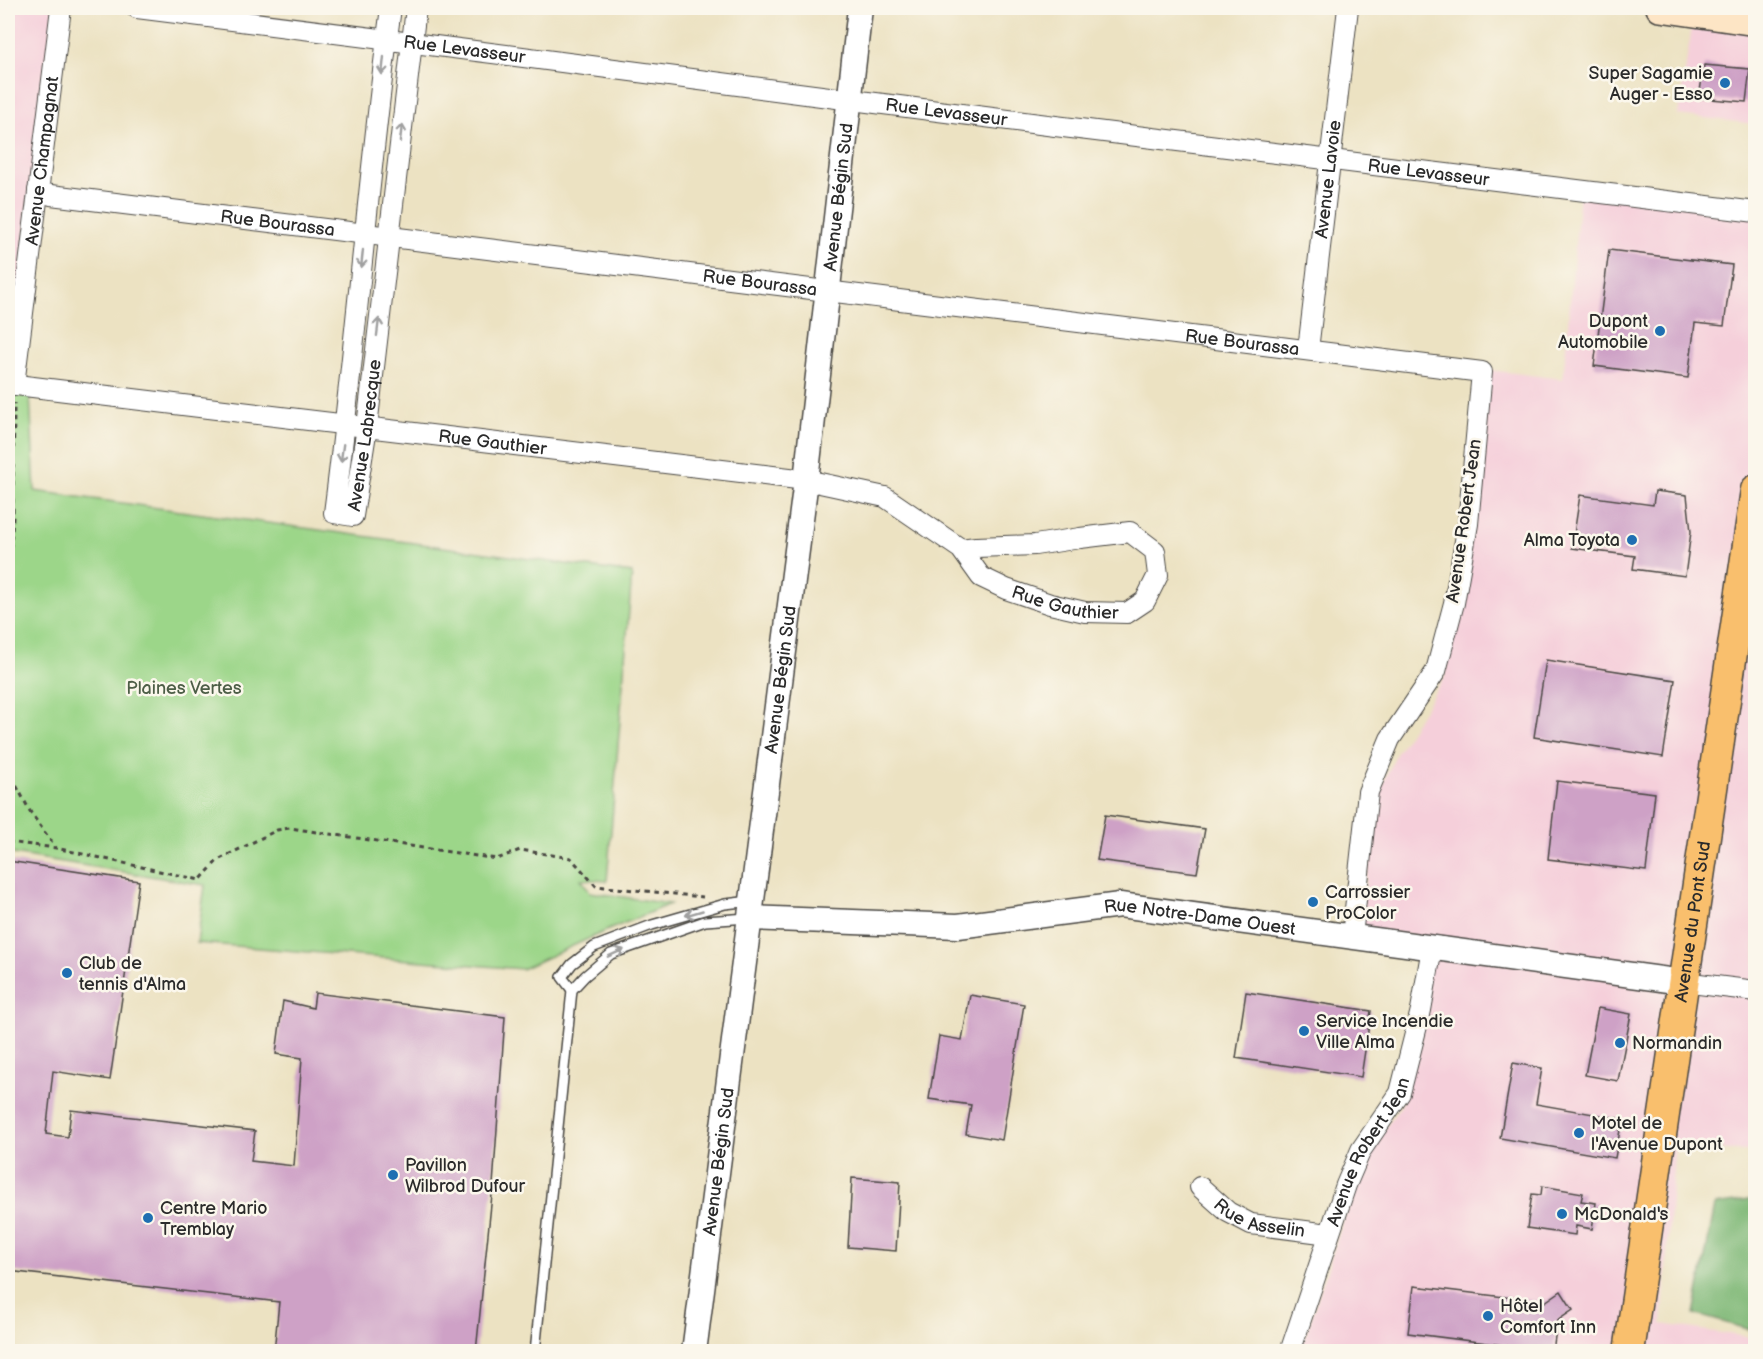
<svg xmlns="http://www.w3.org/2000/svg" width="1763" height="1359" viewBox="0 0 1763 1359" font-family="'Balsamiq Sans',sans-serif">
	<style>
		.built { fill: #f5cfda }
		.green { fill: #9cd689; stroke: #64805a; stroke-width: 1.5 }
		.forest { fill: #7db775; stroke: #547150; stroke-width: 1.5 }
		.building { fill: #cea1c6 }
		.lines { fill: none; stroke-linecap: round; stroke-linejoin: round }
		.service-casing { stroke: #484642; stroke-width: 12 }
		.minor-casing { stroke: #484642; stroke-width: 22 }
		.tertiary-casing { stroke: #484642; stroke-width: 27 }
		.secondary-casing { stroke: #484642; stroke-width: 30 }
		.primary-casing { stroke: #484642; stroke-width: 33 }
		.path { stroke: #484642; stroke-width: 3; stroke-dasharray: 4.5 4.5; stroke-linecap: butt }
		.service { stroke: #fff; stroke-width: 9 }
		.minor { stroke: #fff; stroke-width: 20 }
		.tertiary { stroke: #fff; stroke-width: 24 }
		.secondary { stroke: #fde5c5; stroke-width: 27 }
		.primary { stroke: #f9bf6d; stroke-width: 30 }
		.oneway { stroke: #a0a0a0 }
		.poi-dot { fill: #1f6fb2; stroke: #fbf7ec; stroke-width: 2 }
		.labels { text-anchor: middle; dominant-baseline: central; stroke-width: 5; stroke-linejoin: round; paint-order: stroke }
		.street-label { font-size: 18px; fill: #2b2b2b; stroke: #fbf7ec }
		.poi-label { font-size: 18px; fill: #2b2b2b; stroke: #fbf7ec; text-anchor: start }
		.park-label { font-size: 18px; fill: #4d5e47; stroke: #fbf7ec }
	</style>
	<rect width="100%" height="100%" fill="#fbf7ec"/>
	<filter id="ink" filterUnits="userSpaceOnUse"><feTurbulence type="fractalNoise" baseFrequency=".0167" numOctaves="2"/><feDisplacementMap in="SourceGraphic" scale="12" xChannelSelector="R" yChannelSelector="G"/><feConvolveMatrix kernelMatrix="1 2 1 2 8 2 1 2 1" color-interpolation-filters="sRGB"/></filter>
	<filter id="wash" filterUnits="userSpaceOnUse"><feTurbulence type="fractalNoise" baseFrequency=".008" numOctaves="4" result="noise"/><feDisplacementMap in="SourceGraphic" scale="24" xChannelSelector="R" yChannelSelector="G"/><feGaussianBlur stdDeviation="1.35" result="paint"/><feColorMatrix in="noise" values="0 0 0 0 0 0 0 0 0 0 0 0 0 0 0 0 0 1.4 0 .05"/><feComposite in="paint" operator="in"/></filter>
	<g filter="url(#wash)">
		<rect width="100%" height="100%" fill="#ece2c2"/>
		<g class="built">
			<path d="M8 8H54L8 375Z"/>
			<path d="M1695 8H1755V124L1678 115Z"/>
			<path d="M1580 191 1755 212V1153L1675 1144 1662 1324 1755 1338V1351L1300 1352 1364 1158 1402 1104 1427 938 1360 928 1377 798 1396 754 1445 676 1489 370 1563 379Z"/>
		</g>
		<path class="green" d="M8 393 30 396 35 491 632 573 607 881 581 879 590 892 670 904 601 933 522 969 197 943 205 885 8 853Z"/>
		<path class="forest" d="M1755 1199H1756L1755 1331 1694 1314 1715 1205Z"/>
		<g id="blocks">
			<g class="building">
				<path d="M8 8H14L9 38H8Z"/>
				<path d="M1704 65 1750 69 1746 102 1699 98Z"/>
				<path d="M1609 250 1732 265 1724 326 1695 323 1688 378 1594 366Z"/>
				<path d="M1655 491 1687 495 1691 532 1685 576 1633 569 1635 556 1572 548 1580 495 1653 505Z"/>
				<path d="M1546 660 1675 680 1663 757 1534 737Z"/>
				<path d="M1557 781 1655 793 1646 871 1548 859Z"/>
				<path d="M1105 815 1205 829 1197 873 1097 860Z"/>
				<path d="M8 861 139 881 110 1080 53 1071 46 1134 68 1137 71 1110 255 1131 251 1161 294 1166 302 1058 276 1054 283 1001 313 1008 315 993 505 1017 493 1185 476 1352H274L279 1302 8 1271Z"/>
				<path d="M1246 992 1371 1011 1361 1077 1236 1058Z"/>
				<path d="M970 995 1024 1004 1002 1140 966 1134 971 1105 929 1099 939 1036 962 1040Z"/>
				<path d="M1598 1008 1631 1014 1618 1081 1585 1075Z"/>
				<path d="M1513 1063 1542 1068 1536 1104 1622 1119 1615 1158 1500 1138Z"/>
				<path d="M852 1178 900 1182 896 1251 848 1247Z"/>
				<path d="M1542 1186 1583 1193 1581 1201 1596 1203 1592 1229 1576 1226 1575 1235 1527 1228 1532 1194 1541 1195Z"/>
				<path d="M1414 1286 1545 1302 1561 1291 1573 1310 1557 1321 1553 1352H1509L1510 1346 1408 1333Z"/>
			</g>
		</g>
	</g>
	<g filter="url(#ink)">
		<use href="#blocks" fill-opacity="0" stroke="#484642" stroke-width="1.5"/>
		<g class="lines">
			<g class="service-casing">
				<g id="service">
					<path d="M572 990 562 977 572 964 594 947 652 925 725 904 751 901"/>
					<path d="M535 1352 572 990 585 976 611 954 705 921 748 918"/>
				</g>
			</g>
			<g class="minor-casing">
				<g id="minor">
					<path id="s1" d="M137 8C375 37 614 69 852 100 1153 139 1454 176 1756 212"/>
					<path id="s2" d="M391 8C368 176 356 345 334 513L353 516 367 427 416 8"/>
					<path id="s3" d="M38 191 51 195 1482 372 1468 524 1454 603 1436 671 1390 739 1368 792 1352 936"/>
					<path id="s4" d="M1308 350 1348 8"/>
					<path id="s5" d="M8 384 806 480 885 497 961 549 981 577 1006 589 1050 604 1085 612 1127 613 1145 601 1158 575 1155 551 1130 532 1080 538 1035 545 976 547 961 549"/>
					<path id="s6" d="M14 385 61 8"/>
					<path d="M1683 982 1756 991"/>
					<path id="s7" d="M1200 1187 1228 1212 1251 1224 1329 1234"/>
					<path id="s8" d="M1290 1352 1346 1185 1361 1150 1400 1093 1421 1010 1432 948"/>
				</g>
			</g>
			<g class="tertiary-casing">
				<g id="tertiary">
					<path id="s9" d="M750 918 958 926 1120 905 1683 982"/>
					<path id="s10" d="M694 1352 806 480 860 8"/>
				</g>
			</g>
			<g class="secondary-casing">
				<path id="secondary" d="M1660 8 1756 22"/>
			</g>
			<g class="primary-casing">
				<g id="primary">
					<path id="s11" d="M1629 1352 1756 490"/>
				</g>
			</g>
			<g class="path">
				<path d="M8 501 12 513"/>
				<path d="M8 584 13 518 14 403"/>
				<path d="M8 770 31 813 56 848"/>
				<path d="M8 842 56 848 200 880 218 860 277 830 290 828 497 859 520 850 571 858 596 886 703 897"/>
			</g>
			<use href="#service" class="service"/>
			<use href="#minor" class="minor"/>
			<use href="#tertiary" class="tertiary"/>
			<use href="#secondary" class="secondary"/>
			<use href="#primary" class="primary"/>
		</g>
		<defs><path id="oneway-shaft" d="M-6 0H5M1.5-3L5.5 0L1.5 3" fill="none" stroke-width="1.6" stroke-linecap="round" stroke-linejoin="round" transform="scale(1.5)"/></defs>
		<g class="oneway">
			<use href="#oneway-shaft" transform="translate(383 66) rotate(96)"/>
			<use href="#oneway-shaft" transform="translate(401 133) rotate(-83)"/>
			<use href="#oneway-shaft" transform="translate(362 259) rotate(96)"/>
			<use href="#oneway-shaft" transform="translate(378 327) rotate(-83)"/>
			<use href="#oneway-shaft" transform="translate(342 453) rotate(98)"/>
			<use href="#oneway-shaft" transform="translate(694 913) rotate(164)"/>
			<use href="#oneway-shaft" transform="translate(616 953) rotate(-24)"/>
		</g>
	</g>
	<g class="poi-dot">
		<circle cx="1725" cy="83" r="6"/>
		<circle cx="1660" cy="331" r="6"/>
		<circle cx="1632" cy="540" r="6"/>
		<circle cx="1313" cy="902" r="6"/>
		<circle cx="67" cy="973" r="6"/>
		<circle cx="1304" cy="1031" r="6"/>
		<circle cx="1620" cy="1043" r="6"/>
		<circle cx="1579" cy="1133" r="6"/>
		<circle cx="393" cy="1175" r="6"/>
		<circle cx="1562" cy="1214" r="6"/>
		<circle cx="148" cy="1218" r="6"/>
		<circle cx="1488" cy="1316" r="6"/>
	</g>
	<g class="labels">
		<g class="street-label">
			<text stroke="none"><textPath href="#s1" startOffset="330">Rue Levasseur</textPath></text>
			<text stroke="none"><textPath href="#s1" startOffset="816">Rue Levasseur</textPath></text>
			<text stroke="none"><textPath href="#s6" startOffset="226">Avenue Champagnat</textPath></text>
			<text stroke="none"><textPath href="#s1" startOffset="1302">Rue Levasseur</textPath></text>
			<text stroke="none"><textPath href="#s4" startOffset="172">Avenue Lavoie</textPath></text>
			<text stroke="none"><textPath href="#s10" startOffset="1164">Avenue Bégin Sud</textPath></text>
			<text stroke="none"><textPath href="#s3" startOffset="242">Rue Bourassa</textPath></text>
			<text stroke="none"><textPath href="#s3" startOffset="728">Rue Bourassa</textPath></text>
			<text stroke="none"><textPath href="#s3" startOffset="1214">Rue Bourassa</textPath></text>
			<text stroke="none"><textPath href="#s2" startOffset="609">Avenue Labrecque</textPath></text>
			<text stroke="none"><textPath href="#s5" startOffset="488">Rue Gauthier</textPath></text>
			<text transform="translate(1464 521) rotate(-82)">Avenue Robert Jean</text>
			<text stroke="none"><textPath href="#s5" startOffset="1100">Rue Gauthier</textPath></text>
			<text stroke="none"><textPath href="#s10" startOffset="678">Avenue Bégin Sud</textPath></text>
			<text stroke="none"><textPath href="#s9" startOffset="452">Rue Notre-Dame Ouest</textPath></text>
			<text stroke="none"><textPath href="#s11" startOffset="435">Avenue du Pont Sud</textPath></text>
			<text stroke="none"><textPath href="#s8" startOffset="216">Avenue Robert Jean</textPath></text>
			<text stroke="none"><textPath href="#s10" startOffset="192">Avenue Bégin Sud</textPath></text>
			<text stroke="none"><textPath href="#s7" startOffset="70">Rue Asselin</textPath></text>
		</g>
		<g class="poi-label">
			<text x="1713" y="73" text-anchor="end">Super Sagamie<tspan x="1713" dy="21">Auger - Esso</tspan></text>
			<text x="1648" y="321" text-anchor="end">Dupont<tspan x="1648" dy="21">Automobile</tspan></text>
			<text x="1620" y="540" text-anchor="end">Alma Toyota</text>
			<text x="1325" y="892">Carrossier<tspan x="1325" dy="21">ProColor</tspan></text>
			<text x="79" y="963">Club de<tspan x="79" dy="21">tennis d'Alma</tspan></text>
			<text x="1316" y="1021">Service Incendie<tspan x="1316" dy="21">Ville Alma</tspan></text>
			<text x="1632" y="1043">Normandin</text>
			<text x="1591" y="1123">Motel de<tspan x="1591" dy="21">l'Avenue Dupont</tspan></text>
			<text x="405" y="1165">Pavillon<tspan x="405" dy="21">Wilbrod Dufour</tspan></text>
			<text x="160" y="1208">Centre Mario<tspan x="160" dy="21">Tremblay</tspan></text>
			<text x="1574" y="1214">McDonald's</text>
			<text x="1500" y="1306">Hôtel<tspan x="1500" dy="21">Comfort Inn</tspan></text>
		</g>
		<g class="park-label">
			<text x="184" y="688">Plaines Vertes</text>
		</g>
	</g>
	<rect width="1763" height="1359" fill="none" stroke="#fbf7ec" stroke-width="30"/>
</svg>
